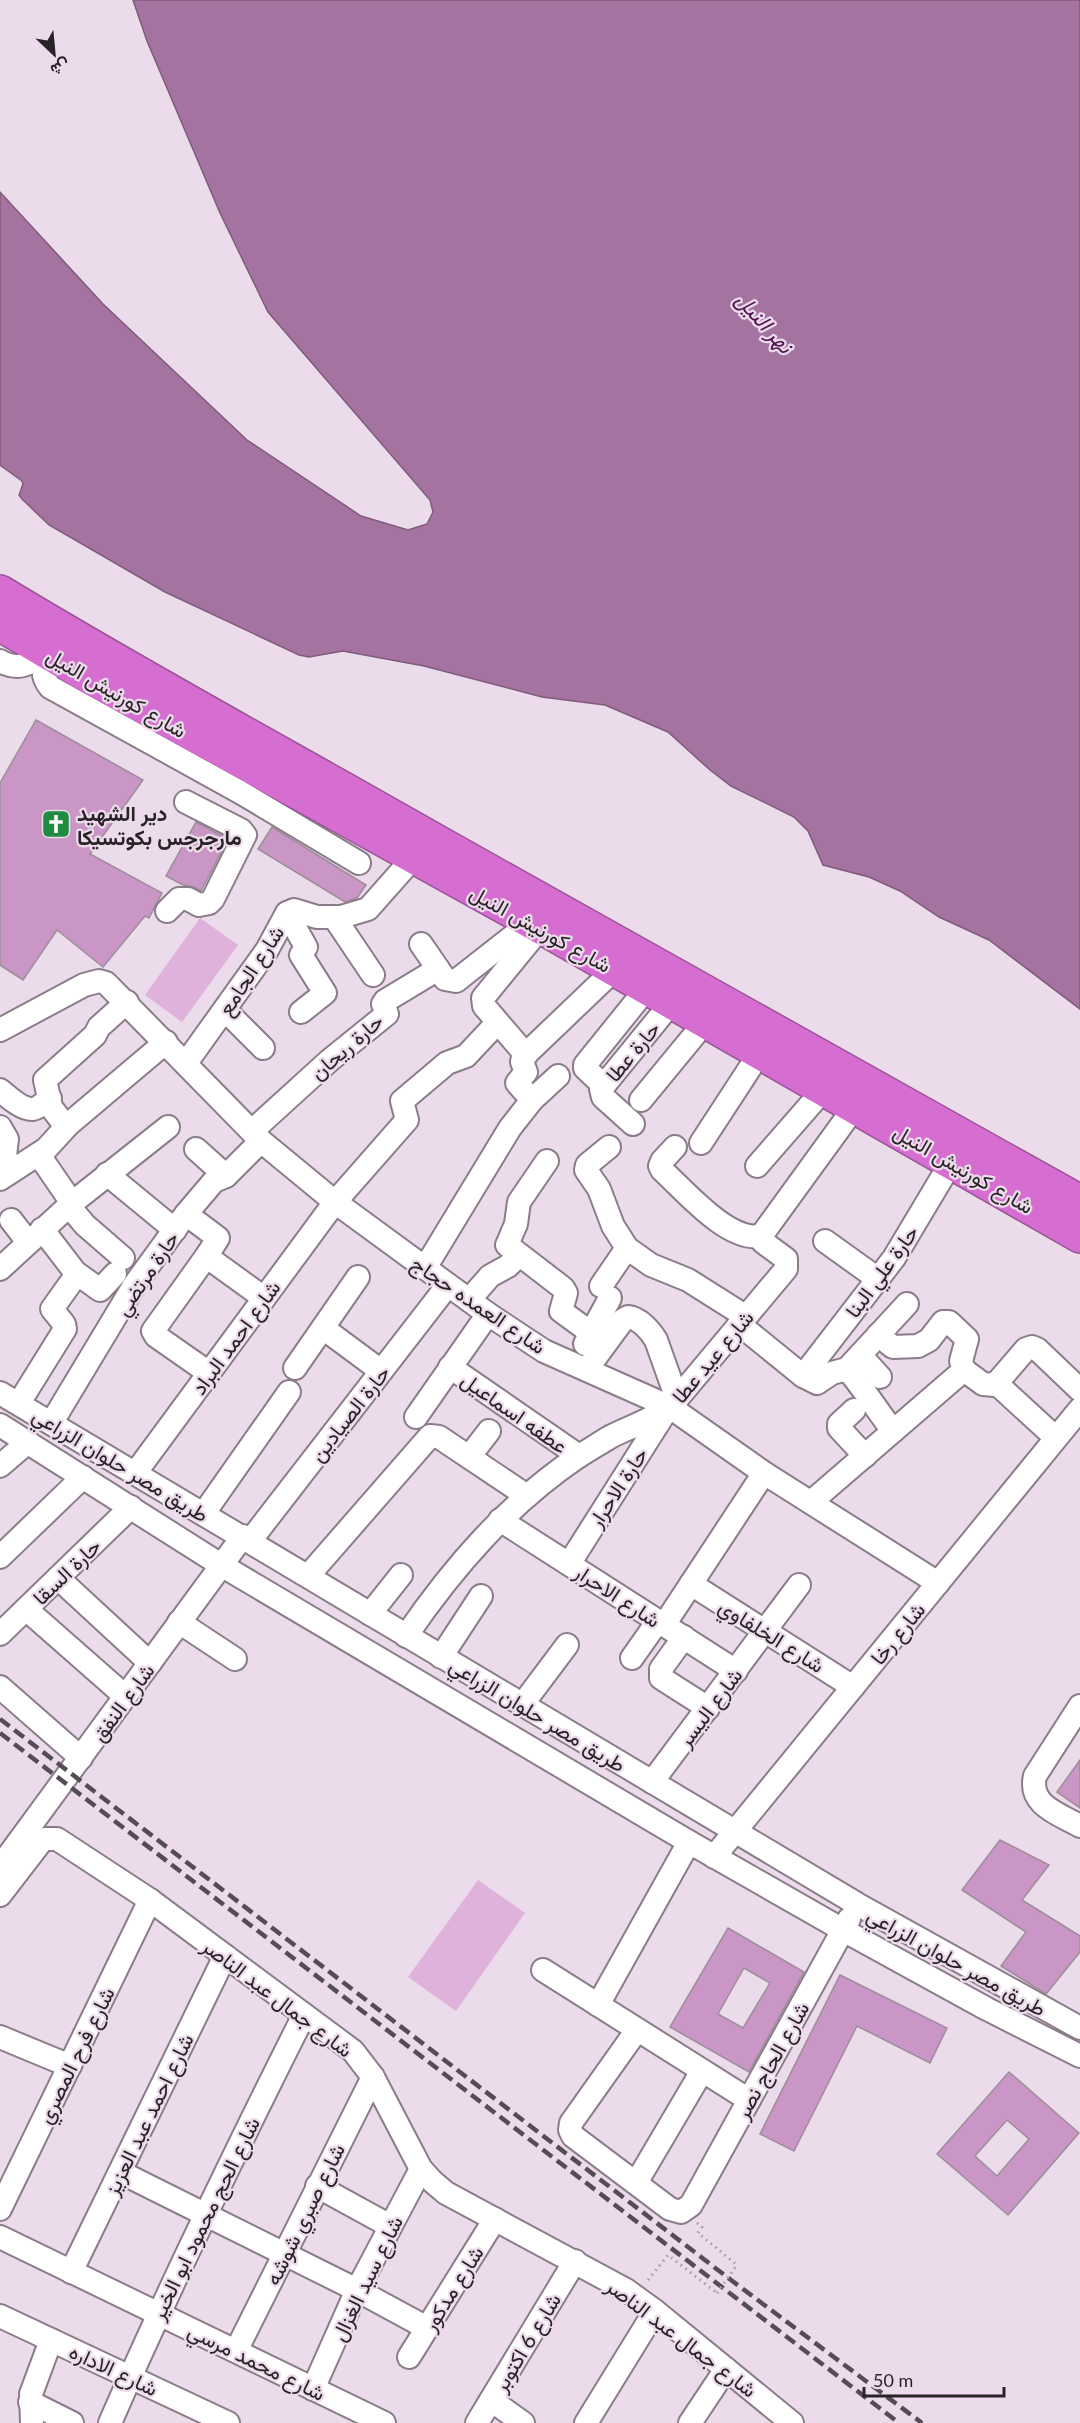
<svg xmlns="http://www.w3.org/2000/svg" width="1080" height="2423" viewBox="0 0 1080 2423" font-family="Lato,Vazirmatn,sans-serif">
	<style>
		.green { fill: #deb2da }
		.water { fill: #a473a0; stroke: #7f5b7c; stroke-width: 1.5 }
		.building { fill: #c996c5; stroke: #9d8d9b; stroke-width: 1.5; fill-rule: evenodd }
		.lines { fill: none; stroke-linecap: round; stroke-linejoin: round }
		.minor-casing { stroke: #8b7c8a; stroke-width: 26 }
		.highway-casing { stroke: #995496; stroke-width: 36 }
		.path { stroke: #a79aa6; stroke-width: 3; stroke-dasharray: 1.5 4.5; stroke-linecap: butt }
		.minor { stroke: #fff; stroke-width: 22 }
		.highway { stroke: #d66ed1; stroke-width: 33 }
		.rail { stroke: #554d54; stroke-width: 4.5; stroke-dasharray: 12 6; stroke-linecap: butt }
		.path-bridge { stroke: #a79aa6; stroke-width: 3; stroke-dasharray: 1.5 4.5; stroke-linecap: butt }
		.labels { text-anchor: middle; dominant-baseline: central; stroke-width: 4.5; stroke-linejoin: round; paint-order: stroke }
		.street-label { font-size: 21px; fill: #292328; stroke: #ecdbea }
		.poi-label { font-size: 21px; font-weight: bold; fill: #292328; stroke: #ecdbea; text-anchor: start }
		.water-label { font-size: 22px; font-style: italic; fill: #521550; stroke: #ecdbea }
	</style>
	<rect width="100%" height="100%" fill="#ecdbea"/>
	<g class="green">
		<path d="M200 918 238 945 182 1022 145 995Z"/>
		<path d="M478 1880 525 1913 456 2011 408 1977Z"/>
	</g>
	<path class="water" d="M133 0H1080V1009L989 940 939 917 900 891 869 877 823 865 808 831 794 817 731 786 710 770 668 732 605 705 542 697 424 666 343 651 309 657 299 655 165 592 49 525 22 499 19 495 23 484 22 481 0 465V192L103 304 247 440 361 516 408 530 427 524 433 512 430 500 268 312 220 213 147 41Z"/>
	<g class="building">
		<path d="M36 720 143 780 90 854 162 893 149 918 145 916 103 967 57 930 23 980 0 965V783Z"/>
		<path d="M196 822 228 839 201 891 194 887 183 885 166 876Z"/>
		<path d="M272 827 366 885 357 898 345 902 258 849Z"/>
		<path d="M1080 1760V1808L1057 1792Z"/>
		<path d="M1000 1840 1049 1865 1022 1900 1080 1936V1952L1046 1994 1001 1966 1026 1932 962 1890Z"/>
		<path d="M728 1928 804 1972 749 2072 670 2027ZM744 1968 770 1983 743 2028 718 2014Z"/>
		<path d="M840 1975 947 2028 930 2063 857 2026 794 2151 760 2134Z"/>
		<path d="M1009 2072 1079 2133 1008 2215 937 2154ZM1007 2120 1029 2139 997 2176 975 2156Z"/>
	</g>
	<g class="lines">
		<g class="minor-casing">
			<g id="minor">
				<path d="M49 654C42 666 41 676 50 687L240 792 359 863"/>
				<path d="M0 661C18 671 32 665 44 650"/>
				<path d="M167 911 179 899H188L199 905 209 903 213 899 245 835 241 830 186 802"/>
				<path d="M287 913 306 947 301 955 325 993 301 1012"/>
				<path d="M334 917 373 975"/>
				<path d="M421 944 445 979 456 981 531 922"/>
				<path d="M225 1010 263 1048"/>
				<path d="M0 1030 84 985 99 981 106 983 261 1141 335 1202 488 1314 544 1351 670 1407 764 1473 938 1583"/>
				<path d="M526 1055 484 1006 483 998 541 927"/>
				<path d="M186 1063 267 950 287 913 294 910 317 917H341L368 909 414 857"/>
				<path d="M603 1085 585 1068V1065L647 988"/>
				<path d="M0 1090C7 1096 22 1110 33 1109 39 1108 45 1102 50 1098"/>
				<path d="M532 1100 517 1083 526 1072 522 1062 523 1057 614 970"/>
				<path d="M641 1100 706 1021"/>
				<path d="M633 1124 603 1097 601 1089 672 1002"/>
				<path d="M0 1127 7 1139 5 1156 12 1171"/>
				<path d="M66 1127 51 1107 45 1080 95 1035 99 1027 127 1002"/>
				<path d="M252 1131 330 1060 387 1014 383 1004 385 1001 438 969"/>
				<path d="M701 1143 761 1051"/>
				<path d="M609 1147 587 1165 586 1170 599 1189 613 1226 627 1248 651 1265 688 1280 745 1316"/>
				<path d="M675 1147 662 1161 660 1166 662 1170C685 1191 728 1242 761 1236"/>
				<path d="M196 1149 226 1176"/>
				<path d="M39 1155 72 1203"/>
				<path d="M547 1161 519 1202 516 1224 507 1245 563 1288 566 1293 561 1311 591 1333"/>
				<path d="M757 1166 825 1088"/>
				<path d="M107 1174 175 1230"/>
				<path d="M0 1179 46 1149 69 1124 166 1042"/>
				<path d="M69 1206 85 1225 123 1258"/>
				<path d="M186 1214 218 1238 208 1254 210 1259 264 1298"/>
				<path d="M11 1220 28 1242"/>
				<path d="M42 1229 75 1272 100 1290 115 1274"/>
				<path d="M825 1241 878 1279"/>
				<path d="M208 1254 153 1331 156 1336 209 1373"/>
				<path d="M425 1268 510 1128 532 1100 558 1076"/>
				<path d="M0 1269 72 1203 168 1127"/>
				<path d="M601 1286 627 1248"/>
				<path d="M469 1300 490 1276 508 1266 519 1255"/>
				<path d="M739 1324 803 1376 817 1383 832 1373 847 1369 907 1304"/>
				<path d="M323 1328 381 1371"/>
				<path d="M878 1335 893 1347 918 1346 929 1340 943 1322H949L967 1339 961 1361 964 1370"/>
				<path d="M585 1344 610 1298"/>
				<path d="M860 1355 880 1377"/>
				<path d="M450 1367 579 1456"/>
				<path d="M295 1368 358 1277"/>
				<path d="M587 1369 623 1320 628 1317C639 1318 650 1330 656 1340L677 1399"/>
				<path d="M847 1369C864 1389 877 1410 893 1431"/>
				<path d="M803 1376 894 1258 952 1161"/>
				<path d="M997 1384 1056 1438"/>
				<path d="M0 1393 857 1904 1080 2028"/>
				<path d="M19 1403 65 1329 64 1324 52 1309 77 1274"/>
				<path d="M854 1410 839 1424V1428L865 1456"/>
				<path d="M416 1417 488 1314"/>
				<path d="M52 1422 135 1284 186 1214 214 1181 226 1176 261 1141"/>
				<path d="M0 1425 221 1565 689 1842 843 1930 987 2009 1080 2056"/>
				<path d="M469 1457 489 1431"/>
				<path d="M0 1466 28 1442"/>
				<path d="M136 1472 335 1202 407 1120 402 1101 447 1063 466 1056 497 1023"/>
				<path d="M811 1502 964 1370 983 1384 995 1385 1026 1349 1032 1347 1037 1349 1080 1390"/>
				<path d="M204 1513 289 1392"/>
				<path d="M500 1520 736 1671"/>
				<path d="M250 1541 448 1285"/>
				<path d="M0 1557 83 1477"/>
				<path d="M569 1564 666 1411"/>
				<path d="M308 1576 430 1436 439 1437 527 1496"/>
				<path d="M58 1578 150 1663"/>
				<path d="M691 1584 853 1687"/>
				<path d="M26 1609 125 1696"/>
				<path d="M370 1614 401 1575"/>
				<path d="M179 1622 235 1659"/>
				<path d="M664 1625 764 1473"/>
				<path d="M0 1634 131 1507"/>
				<path d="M406 1636C454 1566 508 1504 579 1456 589 1450 600 1443 610 1437 634 1425 659 1418 677 1399L786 1269V1259L763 1242 761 1236 862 1097"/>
				<path d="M684 1637 661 1669V1678L708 1708"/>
				<path d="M441 1657 481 1596"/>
				<path d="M632 1658 658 1621"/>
				<path d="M0 1687 81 1758"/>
				<path d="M522 1705 567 1645"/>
				<path d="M1080 1706 1035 1776C1028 1805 1059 1814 1080 1826"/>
				<path d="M652 1782 799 1585"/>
				<path d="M714 1857 1080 1409"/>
				<path d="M0 1867 243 1536"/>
				<path d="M0 1895 40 1843 45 1839H57L150 1900 353 2051 373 2077 421 2169 433 2182 446 2193 626 2290 655 2311 792 2423"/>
				<path d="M543 1970 749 2100"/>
				<path d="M598 2005 689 1842"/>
				<path d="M637 2030 571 2123 570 2130 573 2136 670 2209 681 2212 691 2205 849 1919"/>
				<path d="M0 2037 70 2066"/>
				<path d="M120 2172 357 2290 427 2328"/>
				<path d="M636 2183 702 2071"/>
				<path d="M317 2186 390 2226"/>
				<path d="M0 2209 150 1900"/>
				<path d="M0 2237 384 2423"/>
				<path d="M71 2272 225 1956"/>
				<path d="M0 2316 228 2423"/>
				<path d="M236 2351 373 2077"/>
				<path d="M409 2357 495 2219"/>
				<path d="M313 2389 357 2290 421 2169"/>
				<path d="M491 2400 523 2423"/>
				<path d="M30 2402 72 2423"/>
				<path d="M32 2423 31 2394 51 2340"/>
				<path d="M110 2423C170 2285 236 2150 304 2015"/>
				<path d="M477 2423 575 2261"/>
				<path d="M586 2423 655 2311"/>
				<path d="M690 2423 726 2369"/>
			</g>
		</g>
		<g class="highway-casing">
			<g id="highway">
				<path d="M0 592C112 660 226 723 340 787 586 927 835 1062 1080 1202"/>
				<path d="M0 624 86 675 541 927 1080 1236"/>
			</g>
		</g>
		<g class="path">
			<path d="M697 2223 702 2227 698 2233 737 2265"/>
			<path d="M648 2280 668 2255 717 2293"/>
		</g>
		<use href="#minor" class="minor"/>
		<use href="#highway" class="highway"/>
		<g class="rail">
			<path d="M0 1719 731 2280 922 2423"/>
			<path d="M0 1733 899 2423"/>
		</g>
		<path class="path-bridge" d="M717 2293 737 2265"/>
	</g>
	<defs>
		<g id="church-square" transform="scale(1.5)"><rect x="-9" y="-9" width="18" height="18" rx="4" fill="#218b41" stroke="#ecdbea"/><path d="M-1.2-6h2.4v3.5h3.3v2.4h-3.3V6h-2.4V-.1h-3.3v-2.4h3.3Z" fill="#fff"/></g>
	</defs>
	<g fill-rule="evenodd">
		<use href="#church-square" x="56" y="824"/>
	</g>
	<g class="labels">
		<g class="street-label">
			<text transform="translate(117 692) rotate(30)">شارع كورنيش النيل</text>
			<text transform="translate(541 928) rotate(29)">شارع كورنيش النيل</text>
			<text transform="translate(250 970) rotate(-57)">شارع الجامع</text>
			<text transform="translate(346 1046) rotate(-41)">حارة ريحان</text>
			<text transform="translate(632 1051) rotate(-50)">حارة عطا</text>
			<text transform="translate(964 1168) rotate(30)">شارع كورنيش النيل</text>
			<text transform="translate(881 1271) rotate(-54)">حارة علي البنا</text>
			<text transform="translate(146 1273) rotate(-56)">حارة مرتضي</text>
			<text transform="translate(479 1304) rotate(34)">شارع العمده حجاج</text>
			<text transform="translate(235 1337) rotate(-54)">شارع احمد البراد</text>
			<text transform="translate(712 1356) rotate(-50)">شارع عيد عطا</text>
			<text transform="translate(515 1412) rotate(35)">عطفه اسماعيل</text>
			<text transform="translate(349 1413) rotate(-52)">حارة الصيادين</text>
			<text transform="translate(121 1464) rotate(31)">طريق مصر حلوان الزراعي</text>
			<text transform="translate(617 1487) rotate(-57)">حارة الاحرار</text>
			<text transform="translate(66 1571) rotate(-44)">حارة السقا</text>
			<text transform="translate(618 1595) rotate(33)">شارع الاحرار</text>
			<text transform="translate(897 1633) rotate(-51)">شارع رخا</text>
			<text transform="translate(772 1635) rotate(32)">شارع الخلفاوي</text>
			<text transform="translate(122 1702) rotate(-54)">شارع النفق</text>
			<text transform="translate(709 1707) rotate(-53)">شارع اليسر</text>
			<text transform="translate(538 1714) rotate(31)">طريق مصر حلوان الزراعي</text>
			<text transform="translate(957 1961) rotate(29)">طريق مصر حلوان الزراعي</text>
			<text transform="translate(278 1997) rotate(37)">شارع جمال عبد الناصر</text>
			<text transform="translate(75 2055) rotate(-64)">شارع فرح المصري</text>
			<text transform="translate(771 2060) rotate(-61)">شارع الحاج نصر</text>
			<text transform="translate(148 2114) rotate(-64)">شارع احمد عبد العزيز</text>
			<text transform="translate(304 2214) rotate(-64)">شارع صبري شوشه</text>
			<text transform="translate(204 2218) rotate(-64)">شارع الحج محمود ابو الخير</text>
			<text transform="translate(366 2278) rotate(-64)">شارع سيد الغزال</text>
			<text transform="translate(452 2288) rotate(-58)">شارع مدكور</text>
			<text transform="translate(682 2337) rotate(37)">شارع جمال عبد الناصر</text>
			<text transform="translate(526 2342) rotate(-59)">شارع 6 اكتوبر</text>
			<text transform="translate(257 2361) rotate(26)">شارع محمد مرسي</text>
			<text transform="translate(114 2369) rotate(25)">شارع الاداره</text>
		</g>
		<g class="poi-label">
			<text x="77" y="812">دير الشهيد<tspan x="77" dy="24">مارجرجس بكوتسيكا</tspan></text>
		</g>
		<g class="water-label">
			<text transform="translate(765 322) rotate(48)">نهر النيل</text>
		</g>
	</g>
	<g transform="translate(54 54) rotate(154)" stroke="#ecdbea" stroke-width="4.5" paint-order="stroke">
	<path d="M0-4.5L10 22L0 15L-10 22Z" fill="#292328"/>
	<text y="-9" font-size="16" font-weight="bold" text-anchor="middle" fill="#292328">ش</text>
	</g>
	<path d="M864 2387v9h140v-9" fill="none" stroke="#292328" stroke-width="3"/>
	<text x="873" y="2387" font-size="18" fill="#292328" stroke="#ecdbea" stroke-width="4.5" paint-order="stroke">50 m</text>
</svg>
